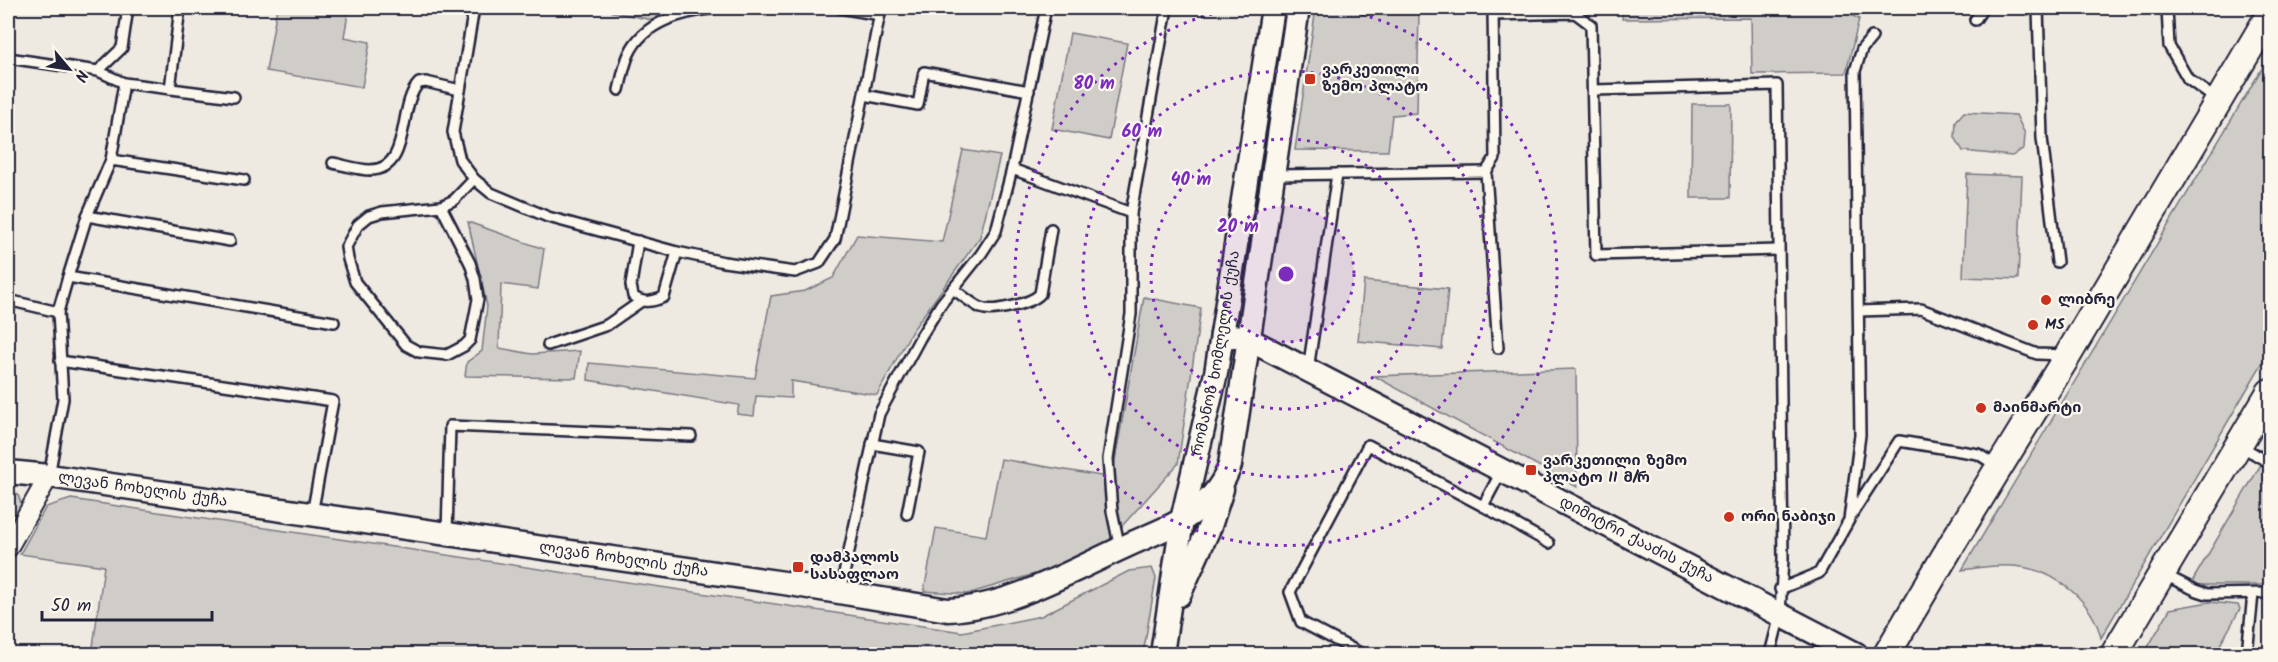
<svg xmlns="http://www.w3.org/2000/svg" width="2278" height="662" viewBox="0 0 2278 662" font-family="Kalam,'Noto Sans Georgian',sans-serif">
	<style>
		.green { fill: #d0cdc9; stroke: #797882; stroke-width: 1.5 }
		.lines { fill: none; stroke-linecap: round; stroke-linejoin: round }
		.service-casing { stroke: #22223b; stroke-width: 14 }
		.minor-casing { stroke: #22223b; stroke-width: 22 }
		.tertiary-casing { stroke: #22223b; stroke-width: 27 }
		.secondary-casing { stroke: #22223b; stroke-width: 30 }
		.service { stroke: #fbf7ec; stroke-width: 9 }
		.minor { stroke: #fbf7ec; stroke-width: 18 }
		.tertiary { stroke: #fbf7ec; stroke-width: 22 }
		.secondary { stroke: #fbf7ec; stroke-width: 26 }
		.ring { fill: none; stroke: #7b2cbf; stroke-width: 3; stroke-dasharray: 3 6 }
		.poi-dot { fill: #c8321e; stroke: #fbf7ec; stroke-width: 2 }
		.labels { text-anchor: middle; dominant-baseline: central; stroke-width: 4.5; stroke-linejoin: round; paint-order: stroke }
		.poi-label { font-size: 15px; font-weight: bold; fill: #22223b; stroke: #fbf7ec; text-anchor: start }
		.street-label { font-size: 15px; fill: #22223b; stroke: #fbf7ec }
		.centre { fill: #7b2cbf; stroke: #fbf7ec; stroke-width: 3 }
		.ring-label { font-size: 18px; text-anchor: middle; font-weight: bold; fill: #7b2cbf; stroke: #fbf7ec; stroke-width: 4.5; stroke-linejoin: round; paint-order: stroke }
	</style>
	<rect width="100%" height="100%" fill="#eeeae2"/>
	<filter id="ink" filterUnits="userSpaceOnUse"><feTurbulence type="fractalNoise" baseFrequency=".0167" numOctaves="2"/><feDisplacementMap in="SourceGraphic" scale="12" xChannelSelector="R" yChannelSelector="G"/><feConvolveMatrix kernelMatrix="1 2 1 2 8 2 1 2 1" color-interpolation-filters="sRGB"/></filter>
	<g filter="url(#ink)">
		<g class="green">
			<path d="M277 8H349L344 37 370 42 362 87 266 71Z"/>
			<path d="M613 8H661L658 21 612 12Z"/>
			<path d="M1316 8H1419L1417 113 1392 115 1388 151 1295 150Z"/>
			<path d="M1623 8H1836L1859 19 1846 73 1752 74 1751 18 1622 19Z"/>
			<path d="M1070 33 1127 43 1109 140 1052 129Z"/>
			<path d="M2270 55V350L2101 638C2093 602 2058 573 2022 567 2002 564 1982 567 1962 570Z"/>
			<path d="M1692 104H1731L1730 198H1691Z"/>
			<path d="M1964 112 2016 115 2025 134 2024 148 2012 156 1963 151 1955 137 1956 121Z"/>
			<path d="M963 150 1000 156 980 237 912 331 877 395 791 381V398L756 396 754 416 737 414 739 405 588 380 589 363 755 378 771 296 805 291 833 278 857 235 942 242Z"/>
			<path d="M1967 174 2022 176 2018 279 1963 277Z"/>
			<path d="M468 222 544 249 538 289 501 284 499 348 532 354 580 351 576 378 465 376 467 362 482 351 487 306Z"/>
			<path d="M1364 281 1448 289 1442 349 1358 341Z"/>
			<path d="M1144 297 1201 308 1178 464 1103 547 1062 566 967 594 924 591 936 528 986 536 1001 459 1112 478Z"/>
			<path d="M1576 369 1577 487 1374 376Z"/>
			<path d="M2270 449V585H2198L2193 580Z"/>
			<path d="M8 486 18 495 22 506 8 529Z"/>
			<path d="M71 499 962 632 1041 616 1129 571 1152 568 1156 578 1143 654H92L104 566 20 554 46 507Z"/>
			<path d="M2209 602 2238 605 2240 609 2215 654H2144L2170 609Z"/>
		</g>
		<g class="lines">
			<g class="service-casing">
				<g id="service">
					<path d="M474 8 453 132 460 160 474 179 491 193 548 217 677 252 724 262 795 272 819 263 835 239 881 8"/>
					<path d="M840 8 880 15"/>
					<path d="M1493 8 1495 158 1486 172 1498 348"/>
					<path d="M2038 8 2042 138 2057 262"/>
					<path d="M2167 8 2169 46 2188 79 2217 100"/>
					<path d="M1494 15 1575 13 1591 25 1596 255 1778 250"/>
					<path d="M1975 20 1983 8"/>
					<path d="M8 58 98 71 124 83 111 160"/>
					<path d="M98 71 122 48 128 8"/>
					<path d="M124 83 234 97"/>
					<path d="M170 89 180 8"/>
					<path d="M619 90C622 78 624 65 629 54 644 21 683 12 716 8"/>
					<path d="M1594 90 1777 85 1783 558 1780 615 1770 654"/>
					<path d="M864 95 918 105 924 72 1029 91"/>
					<path d="M333 163C344 165 358 170 370 170 412 170 397 105 419 83L426 82 460 90"/>
					<path d="M1012 169 1131 213"/>
					<path d="M1275 175 1486 172"/>
					<path d="M441 206 470 263 475 279 478 299 470 340 464 346 447 355 419 352 406 345 355 282 348 259 346 247 358 225 369 216 382 212 441 206 454 200 474 179"/>
					<path d="M87 216 230 241"/>
					<path d="M638 241 631 285 633 296C643 304 652 302 664 297L677 252"/>
					<path d="M68 277 87 216 111 160 244 180"/>
					<path d="M953 289C962 295 972 304 981 308 994 313 1032 303 1040 294L1051 229"/>
					<path d="M8 300 58 312"/>
					<path d="M1859 311 1921 309 2037 354 2066 355"/>
					<path d="M548 345 607 325 640 302"/>
					<path d="M60 361 333 401 312 514"/>
					<path d="M1308 370 1337 174"/>
					<path d="M872 444 919 452 907 514"/>
					<path d="M2239 445 2270 463"/>
					<path d="M49 476 63 399 58 312 68 277 334 322"/>
					<path d="M1483 506 1549 543"/>
					<path d="M1850 517 1899 441 1978 454 1997 466"/>
					<path d="M447 534 450 426 691 436"/>
					<path d="M1120 549 1112 511 1108 459 1131 314V213L1167 8"/>
					<path d="M2163 574 2195 590 2207 594 2270 593"/>
					<path d="M1780 589 1819 573 1849 520 1860 435 1855 71 1862 49 1872 37"/>
					<path d="M840 592 879 414 920 338 941 304 981 254 996 231 1012 169 1046 8"/>
					<path d="M1362 654 1301 622 1290 592 1368 445 1483 506 1502 470"/>
					<path d="M2247 654 2253 594"/>
				</g>
			</g>
			<g class="minor-casing">
				<path id="minor" d="M8 548 49 476"/>
			</g>
			<g class="tertiary-casing">
				<g id="tertiary">
					<path id="s1" d="M1222 334 1248 339 1856 654"/>
					<path id="s2" d="M8 472 49 476 784 583 948 610C1010 607 1069 572 1124 547 1149 535 1177 526 1198 509 1213 497 1224 483 1230 465L1298 8"/>
					<path d="M1179 595 1210 526 1222 489"/>
					<path id="s3" d="M1162 654 1182 520 1216 373 1273 8"/>
				</g>
			</g>
			<g class="secondary-casing">
				<g id="secondary">
					<path d="M1887 654 1955 539 2068 355 2270 14"/>
					<path d="M2114 654 2270 392"/>
				</g>
			</g>
			<use href="#service" class="service"/>
			<use href="#minor" class="minor"/>
			<use href="#tertiary" class="tertiary"/>
			<use href="#secondary" class="secondary"/>
		</g>
	</g>
	<circle cx="1286" cy="274" r="68" fill="#7b2cbf" fill-opacity=".12"/>
	<g class="ring">
		<circle cx="1286" cy="274" r="68"/>
		<circle cx="1286" cy="274" r="135"/>
		<circle cx="1286" cy="274" r="203"/>
		<path d="M1335 8A271 271 0 1 1 1237 8"/>
	</g>
	<g class="poi-dot">
		<rect x="1304" y="73" width="12" height="12" rx="3"/>
		<circle cx="2046" cy="300" r="6"/>
		<circle cx="2033" cy="325" r="6"/>
		<circle cx="1981" cy="408" r="6"/>
		<rect x="1525" y="464" width="12" height="12" rx="3"/>
		<circle cx="1729" cy="517" r="6"/>
		<rect x="792" y="561" width="12" height="12" rx="3"/>
	</g>
	<g class="labels">
		<g class="poi-label">
			<text x="1322" y="70">ვარკეთილი<tspan x="1322" dy="17">ზემო პლატო</tspan></text>
			<text x="2058" y="300">ლიბრე</text>
			<text x="2045" y="325">MS</text>
			<text x="1993" y="408">მაინმარტი</text>
			<text x="1543" y="461">ვარკეთილი ზემო<tspan x="1543" dy="17">პლატო II მ/რ</tspan></text>
			<text x="1741" y="517">ორი ნაბიჯი</text>
			<text x="810" y="558">დამპალოს<tspan x="810" dy="17">სასაფლაო</tspan></text>
		</g>
		<g class="street-label">
			<text stroke="none"><textPath href="#s3" startOffset="306">რომანოზ ხომლელის ქუჩა</textPath></text>
			<text stroke="none"><textPath href="#s2" startOffset="136">ლევან ჩოხელის ქუჩა</textPath></text>
			<text stroke="none"><textPath href="#s1" startOffset="464">დიმიტრი ქააძის ქუჩა</textPath></text>
			<text stroke="none"><textPath href="#s2" startOffset="622">ლევან ჩოხელის ქუჩა</textPath></text>
		</g>
	</g>
	<circle cx="1286" cy="274" r="9" class="centre"/>
	<g class="ring-label">
		<text x="1094" y="89">80 m</text>
		<text x="1142" y="137">60 m</text>
		<text x="1191" y="185">40 m</text>
		<text x="1238" y="232">20 m</text>
	</g>
	<rect width="2278" height="662" fill="none" stroke="#fbf7ec" stroke-width="30"/>
	<rect x="15" y="15" width="2248" height="632" fill="none" stroke="#22223b" stroke-width="2" filter="url(#ink)"/>
	<g transform="translate(69 69) rotate(119)" stroke="#fbf7ec" stroke-width="4.5" paint-order="stroke">
	<path d="M0-4.5L10 22L0 15L-10 22Z" fill="#22223b"/>
	<text y="-9" font-size="16" font-weight="bold" text-anchor="middle" fill="#22223b">N</text>
	</g>
	<path d="M42 611v9h170v-9" fill="none" stroke="#22223b" stroke-width="3"/>
	<text x="51" y="611" font-size="18" fill="#22223b" stroke="#fbf7ec" stroke-width="4.5" paint-order="stroke">50 m</text>
</svg>
